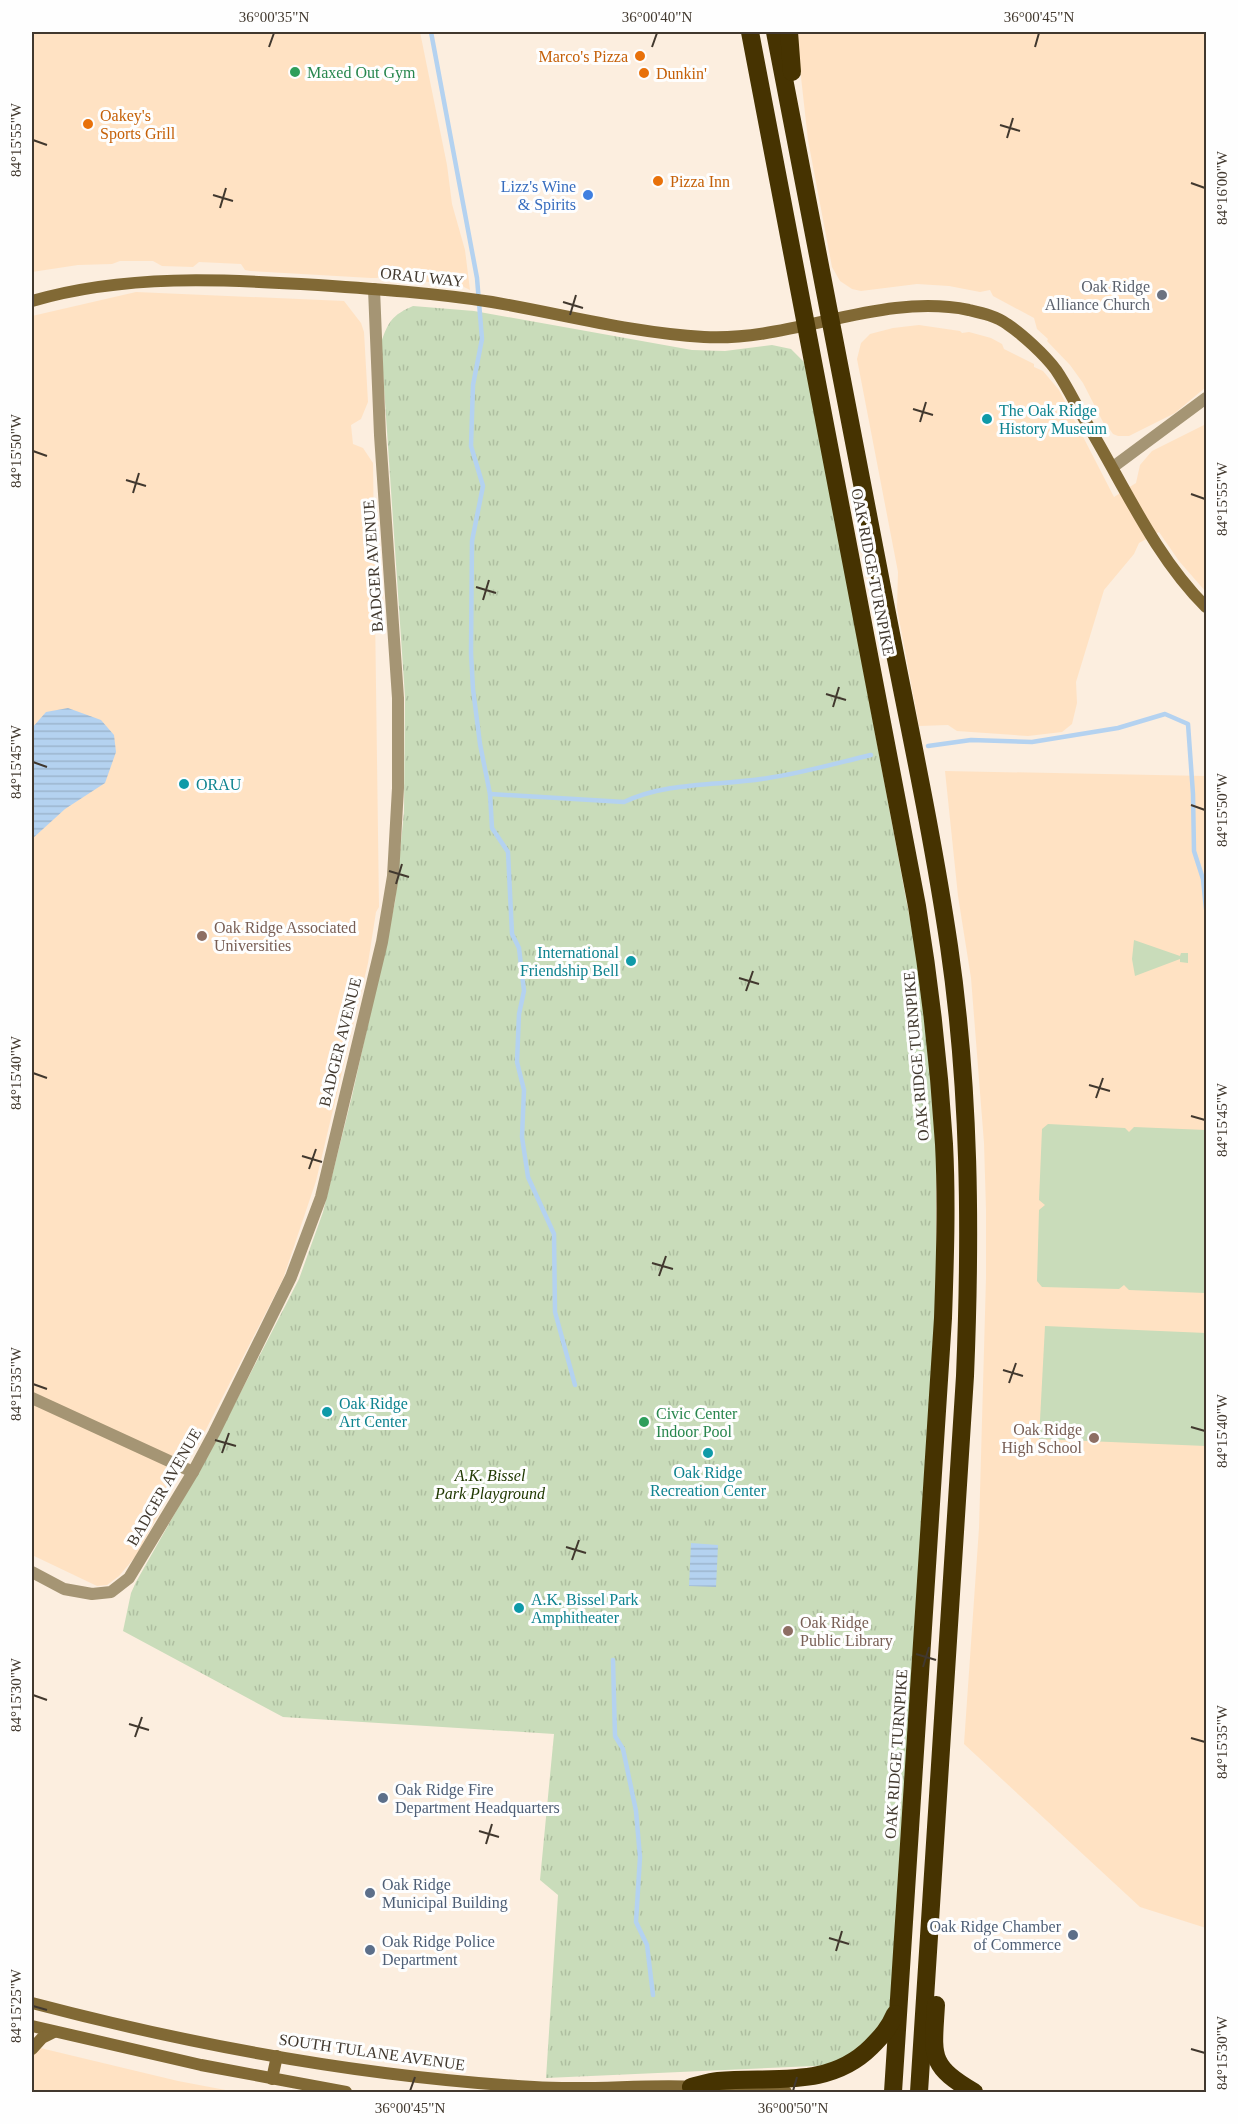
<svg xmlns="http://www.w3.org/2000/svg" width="1238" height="2124" viewBox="0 0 1238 2124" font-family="Georgia,serif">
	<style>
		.built { fill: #ffe2c3 }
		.green { fill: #c9dcba }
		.park { fill: url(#park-tufts) }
		.water { fill: url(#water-rules) }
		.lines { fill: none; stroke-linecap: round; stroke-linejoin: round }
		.stream { stroke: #b4d2f0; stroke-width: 4.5 }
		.street { stroke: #a59574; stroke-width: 12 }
		.secondary { stroke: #816935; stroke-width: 12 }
		.highway { stroke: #463301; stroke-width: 18 }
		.ticks { fill: none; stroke: #41382e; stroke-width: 2 }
		.food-dot { fill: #e8710a; stroke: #fefefe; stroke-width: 2 }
		.leisure-dot { fill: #2e9e5b; stroke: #fefefe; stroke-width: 2 }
		.shop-dot { fill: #3f7fe0; stroke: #fefefe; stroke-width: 2 }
		.worship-dot { fill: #6b7280; stroke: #fefefe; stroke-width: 2 }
		.culture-dot { fill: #0f9aa8; stroke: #fefefe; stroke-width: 2 }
		.education-dot { fill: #8d6e63; stroke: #fefefe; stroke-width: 2 }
		.service-dot { fill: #5c6f8a; stroke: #fefefe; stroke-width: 2 }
		.labels { text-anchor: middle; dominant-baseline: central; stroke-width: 6; stroke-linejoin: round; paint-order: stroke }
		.food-label { font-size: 16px; fill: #c56008; stroke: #fefefe; text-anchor: start }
		.leisure-label { font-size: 16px; fill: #27864d; stroke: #fefefe; text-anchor: start }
		.shop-label { font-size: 16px; fill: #366cbe; stroke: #fefefe; text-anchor: end }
		.street-label { font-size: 16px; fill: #41382e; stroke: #fefefe }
		.worship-label { font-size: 16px; fill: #5b616d; stroke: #fefefe; text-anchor: end }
		.culture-label { font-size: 16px; fill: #0d838f; stroke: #fefefe; text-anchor: start }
		.education-label { font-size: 16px; fill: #785e54; stroke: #fefefe; text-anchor: start }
		.park-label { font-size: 16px; font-style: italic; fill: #213902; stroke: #fefefe }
		.service-label { font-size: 16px; fill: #4e5e75; stroke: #fefefe; text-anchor: start }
		.neatline { fill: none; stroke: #41382e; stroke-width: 2 }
		.ticks-label { font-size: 15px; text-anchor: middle; fill: #41382e }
	</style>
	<defs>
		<pattern id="park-tufts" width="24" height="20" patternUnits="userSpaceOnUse" patternTransform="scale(1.5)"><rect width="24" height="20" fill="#c9dcba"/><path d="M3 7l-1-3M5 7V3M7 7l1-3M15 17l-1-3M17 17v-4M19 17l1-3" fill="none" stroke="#aebea0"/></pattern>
		<pattern id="water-rules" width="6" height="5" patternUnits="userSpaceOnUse" patternTransform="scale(1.5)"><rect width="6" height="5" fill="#b4d2f0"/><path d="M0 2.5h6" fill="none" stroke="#9cb5ce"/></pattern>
	</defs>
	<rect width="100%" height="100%" fill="#fceedf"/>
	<g class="built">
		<path d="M32 32H420L447 165 452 204 465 250 470 290 464 287 460 282 434 279 430 282 419 281 415 277 383 275 377 278H371L250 271 245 270 241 264 199 262 193 267 162 266 153 261H120L112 264 78 265 32 272Z"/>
		<path d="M796 32H1206V387L1175 413 1129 436H1118L1113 434 1106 424H1104L1083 383 1070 365 1047 341 1048 339 1037 329 1034 318 993 296 990 290 980 292 949 286 917 284 861 291 852 289 840 281 832 267 808 140Z"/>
		<path d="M136 292 344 301 361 323 364 332 368 402 361 419 351 425 353 444 363 448 373 463 379 907 376 912 368 963 316 1181 283 1279 198 1445 193 1450 136 1556 119 1576 107 1585 97 1586 32 1555V316Z"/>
		<path d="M919 325 960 331 962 333 969 332 991 338 1002 344 1004 349 1034 364V367L1043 371 1059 390 1114 497 1136 483 1140 465 1152 451 1206 424V592L1179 561 1159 532 1139 543 1134 554 1104 590 1076 682 1077 703 1072 724 1062 732 1028 736 957 731 948 725 919 726 897 608 898 572 857 359 861 343 870 334 893 328Z"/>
		<path d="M945 771 1206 776V1928L1140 1907 964 1744 979 1528 986 1278V1210L984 1143 971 978 958 896Z"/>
		<path d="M32 2046 178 2081 236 2092H32Z"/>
	</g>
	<g class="green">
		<path d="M1134 940 1180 956 1181 953H1188V963L1180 962V959L1135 976 1132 959Z"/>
		<path d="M1048 1124 1125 1128 1129 1132 1134 1127 1206 1130 1205 1293 1129 1290 1124 1285 1119 1289 1042 1287 1037 1281 1039 1210 1045 1205 1039 1200 1042 1129Z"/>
		<path d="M1045 1326 1206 1333V1446L1039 1439Z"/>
	</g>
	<path class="park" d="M413 306 474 311 692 350 725 351 772 345 791 349 806 364 923 989 936 1143V1296L891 2007 879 2031 837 2065 546 2078 558 1895 540 1880 554 1734 283 1717 123 1631 131 1593 136 1582 212 1448 299 1279 323 1212 352 1096 395 902 404 812 405 697 381 343C388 322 392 315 413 306Z"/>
	<g class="water">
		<path d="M68 708 101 720 114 735 116 752 105 783 65 809 32 839V728L46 712Z"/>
		<path d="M691 1543 718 1545 716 1587 689 1586Z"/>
	</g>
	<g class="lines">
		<g class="stream">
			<path d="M431 32 477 278 482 339 473 385 471 446 483 486 472 541 471 653 473 689 480 744 490 794 492 828 508 852 512 934 519 948 524 991 519 1014 517 1062 524 1090 522 1137 528 1177 554 1234 555 1312 575 1385"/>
			<path d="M928 746 971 740 1032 742 1118 728 1165 714 1188 724 1193 794 1194 851 1203 879 1206 909"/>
			<path d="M490 794 624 802C668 781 721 786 768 778 803 773 837 763 871 755"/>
			<path d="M613 1660 615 1736 623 1749 636 1811 640 1857 636 1922 647 1945 653 1995"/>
		</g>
		<g class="street">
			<path d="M1113 467 1206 398"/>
			<path d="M32 1398 193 1472"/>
			<path d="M32 1572 64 1589 92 1594 111 1592 129 1578 193 1472 214 1433 291 1277 321 1197 382 942 393 876 398 788V698L380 435 374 289"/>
		</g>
		<g class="secondary">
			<path d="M32 301C125 274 222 279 318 285 376 289 434 293 492 302 562 314 632 333 704 337 793 342 880 292 969 310 982 313 996 316 1007 324 1022 334 1045 355 1056 370 1067 386 1076 405 1086 422 1124 485 1154 555 1206 607"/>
			<path d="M32 2003C196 2046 364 2077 534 2087 589 2091 644 2084 698 2087"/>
			<path d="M32 2026 201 2065 346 2092"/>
			<path d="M32 2049 42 2038 54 2032"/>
			<path d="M272 2079 277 2056"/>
			<path d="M716 2088 786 2092"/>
		</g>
		<g class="highway">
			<path d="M750 32 917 906C930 985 939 1064 944 1144 947 1202 945 1260 943 1318L893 2092"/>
			<path d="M775 32C812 222 849 412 885 603 907 717 932 831 949 946 970 1090 971 1231 965 1376L919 2092"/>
			<path d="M789 32 792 72"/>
			<path d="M936 2005C933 2056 928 2065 974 2092"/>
			<path d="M691 2087C700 2085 709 2082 718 2081 772 2076 829 2089 871 2047 882 2036 889 2028 895 2014"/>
		</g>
	</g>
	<path class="ticks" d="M269 47 274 33M652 47 657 33M1035 47 1039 33M1000 125 1020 131M1007 138 1013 118M33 140 47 145M1191 183 1205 188M213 195 233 201M220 208 226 188M563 302 583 308M570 315 576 295M913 409 933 415M920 422 926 402M33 451 47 456M126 480 146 486M133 493 139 473M1191 494 1205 499M476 587 496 593M483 600 489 580M826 694 846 700M833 707 839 687M33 762 47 767M1191 805 1205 810M389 871 409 877M396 884 402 864M739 978 759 984M746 991 753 971M33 1073 47 1078M1089 1085 1110 1091M1096 1098 1103 1078M1191 1116 1205 1120M302 1156 322 1162M309 1169 316 1149M652 1263 673 1269M659 1276 666 1256M1003 1370 1023 1376M1009 1383 1016 1363M33 1384 47 1389M1191 1427 1205 1431M215 1440 236 1446M222 1453 229 1433M566 1547 586 1553M572 1560 579 1540M916 1654 936 1660M923 1667 929 1647M33 1695 47 1700M129 1724 149 1730M135 1737 142 1717M1191 1738 1205 1742M479 1831 499 1837M486 1844 492 1824M829 1938 849 1944M836 1951 842 1931M33 2006 47 2010M1191 2049 1205 2053M410 2091 415 2077M793 2091 797 2077"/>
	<g class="food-dot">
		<circle cx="640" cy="56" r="6"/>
		<circle cx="644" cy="73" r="6"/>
		<circle cx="88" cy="124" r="6"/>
		<circle cx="658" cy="181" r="6"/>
	</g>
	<g class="leisure-dot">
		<circle cx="295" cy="72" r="6"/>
		<circle cx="644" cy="1422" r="6"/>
	</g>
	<circle class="shop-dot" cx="588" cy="195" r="6"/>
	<circle class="worship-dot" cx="1162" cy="295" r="6"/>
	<g class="culture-dot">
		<circle cx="987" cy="419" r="6"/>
		<circle cx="184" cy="784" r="6"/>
		<circle cx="631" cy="961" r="6"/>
		<circle cx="327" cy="1412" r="6"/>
		<circle cx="708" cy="1453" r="6"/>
		<circle cx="519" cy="1608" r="6"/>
	</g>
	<g class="education-dot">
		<circle cx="202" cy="936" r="6"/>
		<circle cx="1094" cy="1438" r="6"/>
		<circle cx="788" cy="1631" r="6"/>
	</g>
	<g class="service-dot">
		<circle cx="383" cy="1798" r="6"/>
		<circle cx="370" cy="1893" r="6"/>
		<circle cx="1073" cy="1935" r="6"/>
		<circle cx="370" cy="1950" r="6"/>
	</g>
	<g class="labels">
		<g class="food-label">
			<text x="628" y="56" text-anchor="end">Marco's Pizza</text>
			<text x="656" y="73">Dunkin'</text>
			<text x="100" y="115">Oakey's<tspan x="100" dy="18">Sports Grill</tspan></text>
			<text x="670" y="181">Pizza Inn</text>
		</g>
		<g class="leisure-label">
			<text x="307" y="72">Maxed Out Gym</text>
			<text x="656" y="1413">Civic Center<tspan x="656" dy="18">Indoor Pool</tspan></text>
		</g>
		<g class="shop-label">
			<text x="576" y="186">Lizz's Wine<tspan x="576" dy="18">&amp; Spirits</tspan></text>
		</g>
		<g class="street-label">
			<text transform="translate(422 277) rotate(6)">ORAU WAY</text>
			<text transform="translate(373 566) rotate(-94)">BADGER AVENUE</text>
			<text transform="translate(873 572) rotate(79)">OAK RIDGE TURNPIKE</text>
			<text transform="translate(340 1042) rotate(-76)">BADGER AVENUE</text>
			<text transform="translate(916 1056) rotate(-95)">OAK RIDGE TURNPIKE</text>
			<text transform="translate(164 1487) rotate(-60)">BADGER AVENUE</text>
			<text transform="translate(896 1754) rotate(-86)">OAK RIDGE TURNPIKE</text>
			<text transform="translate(372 2052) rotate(8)">SOUTH TULANE AVENUE</text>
		</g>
		<g class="worship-label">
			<text x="1150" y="286">Oak Ridge<tspan x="1150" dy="18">Alliance Church</tspan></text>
		</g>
		<g class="culture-label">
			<text x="999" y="410">The Oak Ridge<tspan x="999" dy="18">History Museum</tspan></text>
			<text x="196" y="784">ORAU</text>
			<text x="619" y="952" text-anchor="end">International<tspan x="619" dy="18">Friendship Bell</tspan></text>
			<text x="339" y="1403">Oak Ridge<tspan x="339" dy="18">Art Center</tspan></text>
			<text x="708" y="1472" text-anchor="middle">Oak Ridge<tspan x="708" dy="18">Recreation Center</tspan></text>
			<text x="531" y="1599">A.K. Bissel Park<tspan x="531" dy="18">Amphitheater</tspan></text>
		</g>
		<g class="education-label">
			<text x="214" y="927">Oak Ridge Associated<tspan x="214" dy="18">Universities</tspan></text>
			<text x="1082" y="1429" text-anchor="end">Oak Ridge<tspan x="1082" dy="18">High School</tspan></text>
			<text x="800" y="1622">Oak Ridge<tspan x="800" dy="18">Public Library</tspan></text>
		</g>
		<g class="park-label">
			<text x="490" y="1475">A.K. Bissel<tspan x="490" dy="18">Park Playground</tspan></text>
		</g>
		<g class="service-label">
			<text x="395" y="1789">Oak Ridge Fire<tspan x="395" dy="18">Department Headquarters</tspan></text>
			<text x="382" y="1884">Oak Ridge<tspan x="382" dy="18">Municipal Building</tspan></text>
			<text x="1061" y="1926" text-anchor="end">Oak Ridge Chamber<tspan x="1061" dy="18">of Commerce</tspan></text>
			<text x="382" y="1941">Oak Ridge Police<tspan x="382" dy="18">Department</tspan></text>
		</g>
	</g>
	<rect width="1238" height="2124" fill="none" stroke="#fefefe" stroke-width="66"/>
	<rect x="33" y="33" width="1172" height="2058" class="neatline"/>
	<g class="ticks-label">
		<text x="274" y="22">36°00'35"N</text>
		<text x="657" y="22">36°00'40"N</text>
		<text x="1039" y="22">36°00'45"N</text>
		<text transform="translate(16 140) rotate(-90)" y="5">84°15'55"W</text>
		<text transform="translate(1222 188) rotate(-90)" y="5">84°16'00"W</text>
		<text transform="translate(16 451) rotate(-90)" y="5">84°15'50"W</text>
		<text transform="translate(1222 499) rotate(-90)" y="5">84°15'55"W</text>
		<text transform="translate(16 762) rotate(-90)" y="5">84°15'45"W</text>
		<text transform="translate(1222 810) rotate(-90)" y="5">84°15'50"W</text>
		<text transform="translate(16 1073) rotate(-90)" y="5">84°15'40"W</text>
		<text transform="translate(1222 1120) rotate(-90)" y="5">84°15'45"W</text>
		<text transform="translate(16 1384) rotate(-90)" y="5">84°15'35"W</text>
		<text transform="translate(1222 1431) rotate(-90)" y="5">84°15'40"W</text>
		<text transform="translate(16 1695) rotate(-90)" y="5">84°15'30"W</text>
		<text transform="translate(1222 1742) rotate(-90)" y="5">84°15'35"W</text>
		<text transform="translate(16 2006) rotate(-90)" y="5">84°15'25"W</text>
		<text transform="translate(1222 2053) rotate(-90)" y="5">84°15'30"W</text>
		<text x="410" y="2113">36°00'45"N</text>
		<text x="793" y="2113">36°00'50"N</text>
	</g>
</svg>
